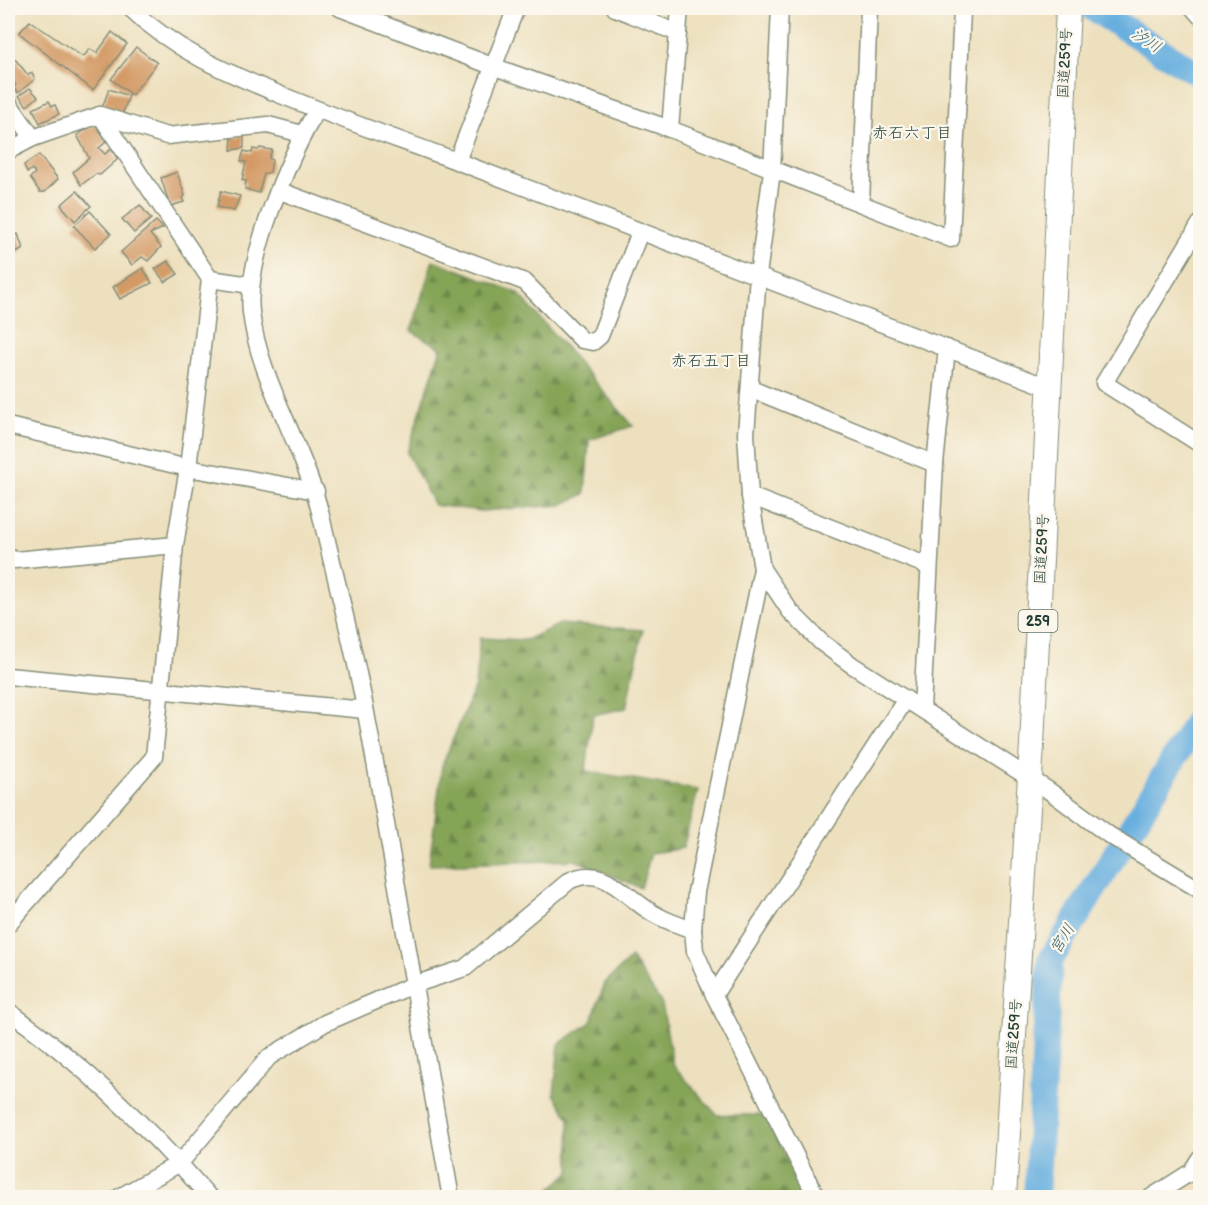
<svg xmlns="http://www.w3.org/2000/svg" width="1208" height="1205" viewBox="0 0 1208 1205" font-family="'Balsamiq Sans','Klee One',sans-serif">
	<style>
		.forest { fill: url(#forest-firs); stroke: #527046; stroke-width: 1.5 }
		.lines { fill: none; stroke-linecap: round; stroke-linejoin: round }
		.river { stroke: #68afdf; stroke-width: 26 }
		.building { fill: #d39a65 }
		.minor-casing { stroke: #868e79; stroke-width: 19 }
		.highway-casing { stroke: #868e79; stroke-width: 26 }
		.minor { stroke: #fff; stroke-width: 16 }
		.highway { stroke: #fff; stroke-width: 24 }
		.labels { text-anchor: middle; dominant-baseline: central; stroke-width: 4.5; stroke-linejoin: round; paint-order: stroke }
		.shield { fill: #fbf7ec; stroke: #61756b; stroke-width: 1.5 }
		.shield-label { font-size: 14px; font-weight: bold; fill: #1f3d34 }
		.street-label { font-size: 15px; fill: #1f3d34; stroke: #fbf7ec }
		.water-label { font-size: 16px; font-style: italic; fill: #355f67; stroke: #fbf7ec }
		.neighbourhood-label { font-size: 16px; fill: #1f3d34; stroke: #fbf7ec }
	</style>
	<defs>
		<pattern id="forest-firs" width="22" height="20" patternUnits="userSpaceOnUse" patternTransform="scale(1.5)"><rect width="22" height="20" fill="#85a457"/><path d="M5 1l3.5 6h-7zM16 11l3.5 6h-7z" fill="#6c8749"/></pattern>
	</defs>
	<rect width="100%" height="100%" fill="#fbf7ec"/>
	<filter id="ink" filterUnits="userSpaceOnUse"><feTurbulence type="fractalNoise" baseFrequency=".0167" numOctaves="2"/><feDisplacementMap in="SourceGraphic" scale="12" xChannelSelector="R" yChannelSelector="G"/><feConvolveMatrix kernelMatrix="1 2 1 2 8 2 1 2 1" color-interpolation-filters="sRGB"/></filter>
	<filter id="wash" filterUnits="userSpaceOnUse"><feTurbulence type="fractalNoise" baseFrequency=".008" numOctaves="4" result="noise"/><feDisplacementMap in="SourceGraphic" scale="24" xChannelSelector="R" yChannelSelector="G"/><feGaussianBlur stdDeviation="1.35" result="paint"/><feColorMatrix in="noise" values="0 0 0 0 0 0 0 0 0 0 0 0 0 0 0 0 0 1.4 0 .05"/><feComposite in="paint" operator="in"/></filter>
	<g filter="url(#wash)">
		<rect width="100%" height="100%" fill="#ede0be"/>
		<g class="forest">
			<path d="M433 260 518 293 633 426 589 440 585 494 561 505 482 511 434 505 407 453 441 348 411 331Z"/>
			<path d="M560 624 643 630 626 708 593 715 586 771 698 790 683 848 651 853 641 888 575 860 429 865 442 766 475 686 480 638 526 640Z"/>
			<path d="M631 958 662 1004 673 1065 717 1115H764L808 1197 539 1198 570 1172 569 1118 554 1094 559 1044 591 1022 605 983Z"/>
		</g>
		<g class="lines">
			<g class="river">
				<path d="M1092 8 1200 75"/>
				<path d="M1036 1198 1050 961 1200 716"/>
			</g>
		</g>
		<g id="blocks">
			<g class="building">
				<path d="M30 21 83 57 90 49 97 53 112 32 127 44 93 90 19 33Z"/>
				<path d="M136 47 157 63 132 95 111 79Z"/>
				<path d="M15 59 28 75 32 73 35 79 18 93 14 88 16 85 8 74V65Z"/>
				<path d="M30 88 38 97 27 106 19 96Z"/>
				<path d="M109 89 129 96 122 115 102 108Z"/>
				<path d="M49 101 52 106 55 105 59 114 40 123 33 109Z"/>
				<path d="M96 124 106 142 99 148 105 154 111 149 118 159 100 175 96 174 81 185 73 172 89 158 77 135Z"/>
				<path d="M244 135V148L231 150 232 137Z"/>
				<path d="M260 148 272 150 269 158 272 160 270 172 264 174 259 193 245 189 246 181 242 180 246 162 241 161 244 151 252 153 253 149 258 150Z"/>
				<path d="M39 155 58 179 45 192H40L30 178 35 173 32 169 27 173 24 165Z"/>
				<path d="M177 172 185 196 182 198 184 202 170 206 161 178Z"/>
				<path d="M77 191 91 206 75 221 61 205Z"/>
				<path d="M221 191 240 196 234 211 217 207Z"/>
				<path d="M140 205 151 219 134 233 122 219Z"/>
				<path d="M12 207 14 212 8 214 15 231 8 234V209Z"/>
				<path d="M90 211 111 234 95 248 74 226Z"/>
				<path d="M156 221 163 228 150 234 161 247 148 261 142 257 132 265 121 252Z"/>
				<path d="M18 234 23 249 15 254 12 251 8 253V238Z"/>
				<path d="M168 261 178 274 165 282 155 269Z"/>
				<path d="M143 268 152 283 120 299 113 287Z"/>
			</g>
		</g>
	</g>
	<g filter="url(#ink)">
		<use href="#blocks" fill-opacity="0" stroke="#868e79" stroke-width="1.5"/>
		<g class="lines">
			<g class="minor-casing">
				<g id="minor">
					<path d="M130 8C174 50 225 72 281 95 340 119 400 140 459 162 656 237 853 313 1050 388"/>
					<path d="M340 8 492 66 670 129 951 239 962 11 958 8"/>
					<path d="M615 8 678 33"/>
					<path d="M780 8 772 171 758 275 746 434 750 496 762 569 790 611 821 642 852 665 1048 790 1109 835 1200 890"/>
					<path d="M1193 8 1200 16"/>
					<path d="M8 102 33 138"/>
					<path d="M317 110C290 155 245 259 251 312 258 379 307 451 322 520 337 584 354 648 366 713 396 874 422 1036 451 1198"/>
					<path d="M670 129 680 8"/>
					<path d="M8 151 33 138 100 115 167 136 268 125 302 134"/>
					<path d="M457 161 516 8"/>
					<path d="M280 191 525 282 582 340 593 342 600 336 640 232"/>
					<path d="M861 203 869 8"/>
					<path d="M1200 224 1104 383 1200 444"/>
					<path d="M210 279 251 285"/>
					<path d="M751 389 935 464"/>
					<path d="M8 426 188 468 316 491"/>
					<path d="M750 496 928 566"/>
					<path d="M8 557 15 560 175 545"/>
					<path d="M762 569 696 892 693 930 695 951 714 995 817 1198"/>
					<path d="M8 676 365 710"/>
					<path d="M922 709 935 464 947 348"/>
					<path d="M8 924 154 757 175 545 188 468 210 279 100 115"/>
					<path d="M714 995 906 699"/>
					<path d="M8 1011C82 1063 150 1129 210 1198"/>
					<path d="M118 1198 180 1163 269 1057 325 1023 413 985 465 968 569 881C606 862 627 901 658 916 669 922 681 926 693 930"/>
					<path d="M1150 1198 1191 1172 1200 1158"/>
				</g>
			</g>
			<g class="highway-casing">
				<path id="highway" d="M1004 1198 1032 744 1068 8"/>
			</g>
			<use href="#minor" class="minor"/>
			<use href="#highway" class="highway"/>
		</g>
	</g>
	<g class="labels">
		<rect class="shield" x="1018.5" y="610" width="39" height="22" rx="4.5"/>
		<g class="shield-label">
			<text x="1038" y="621">259</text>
		</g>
		<g class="street-label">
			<text transform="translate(1065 63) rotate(-87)">国道259号</text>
			<text transform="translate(1042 549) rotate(-87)">国道259号</text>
			<text transform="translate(1014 1034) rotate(-86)">国道259号</text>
		</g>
		<g class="water-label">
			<text transform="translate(1146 41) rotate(32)">汐川</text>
			<text transform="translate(1063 939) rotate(-58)">宮川</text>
		</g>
		<g class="neighbourhood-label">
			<text x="912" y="133">赤石六丁目</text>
			<text x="711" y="361">赤石五丁目</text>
		</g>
	</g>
	<rect width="1208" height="1205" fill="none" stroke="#fbf7ec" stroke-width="30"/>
</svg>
